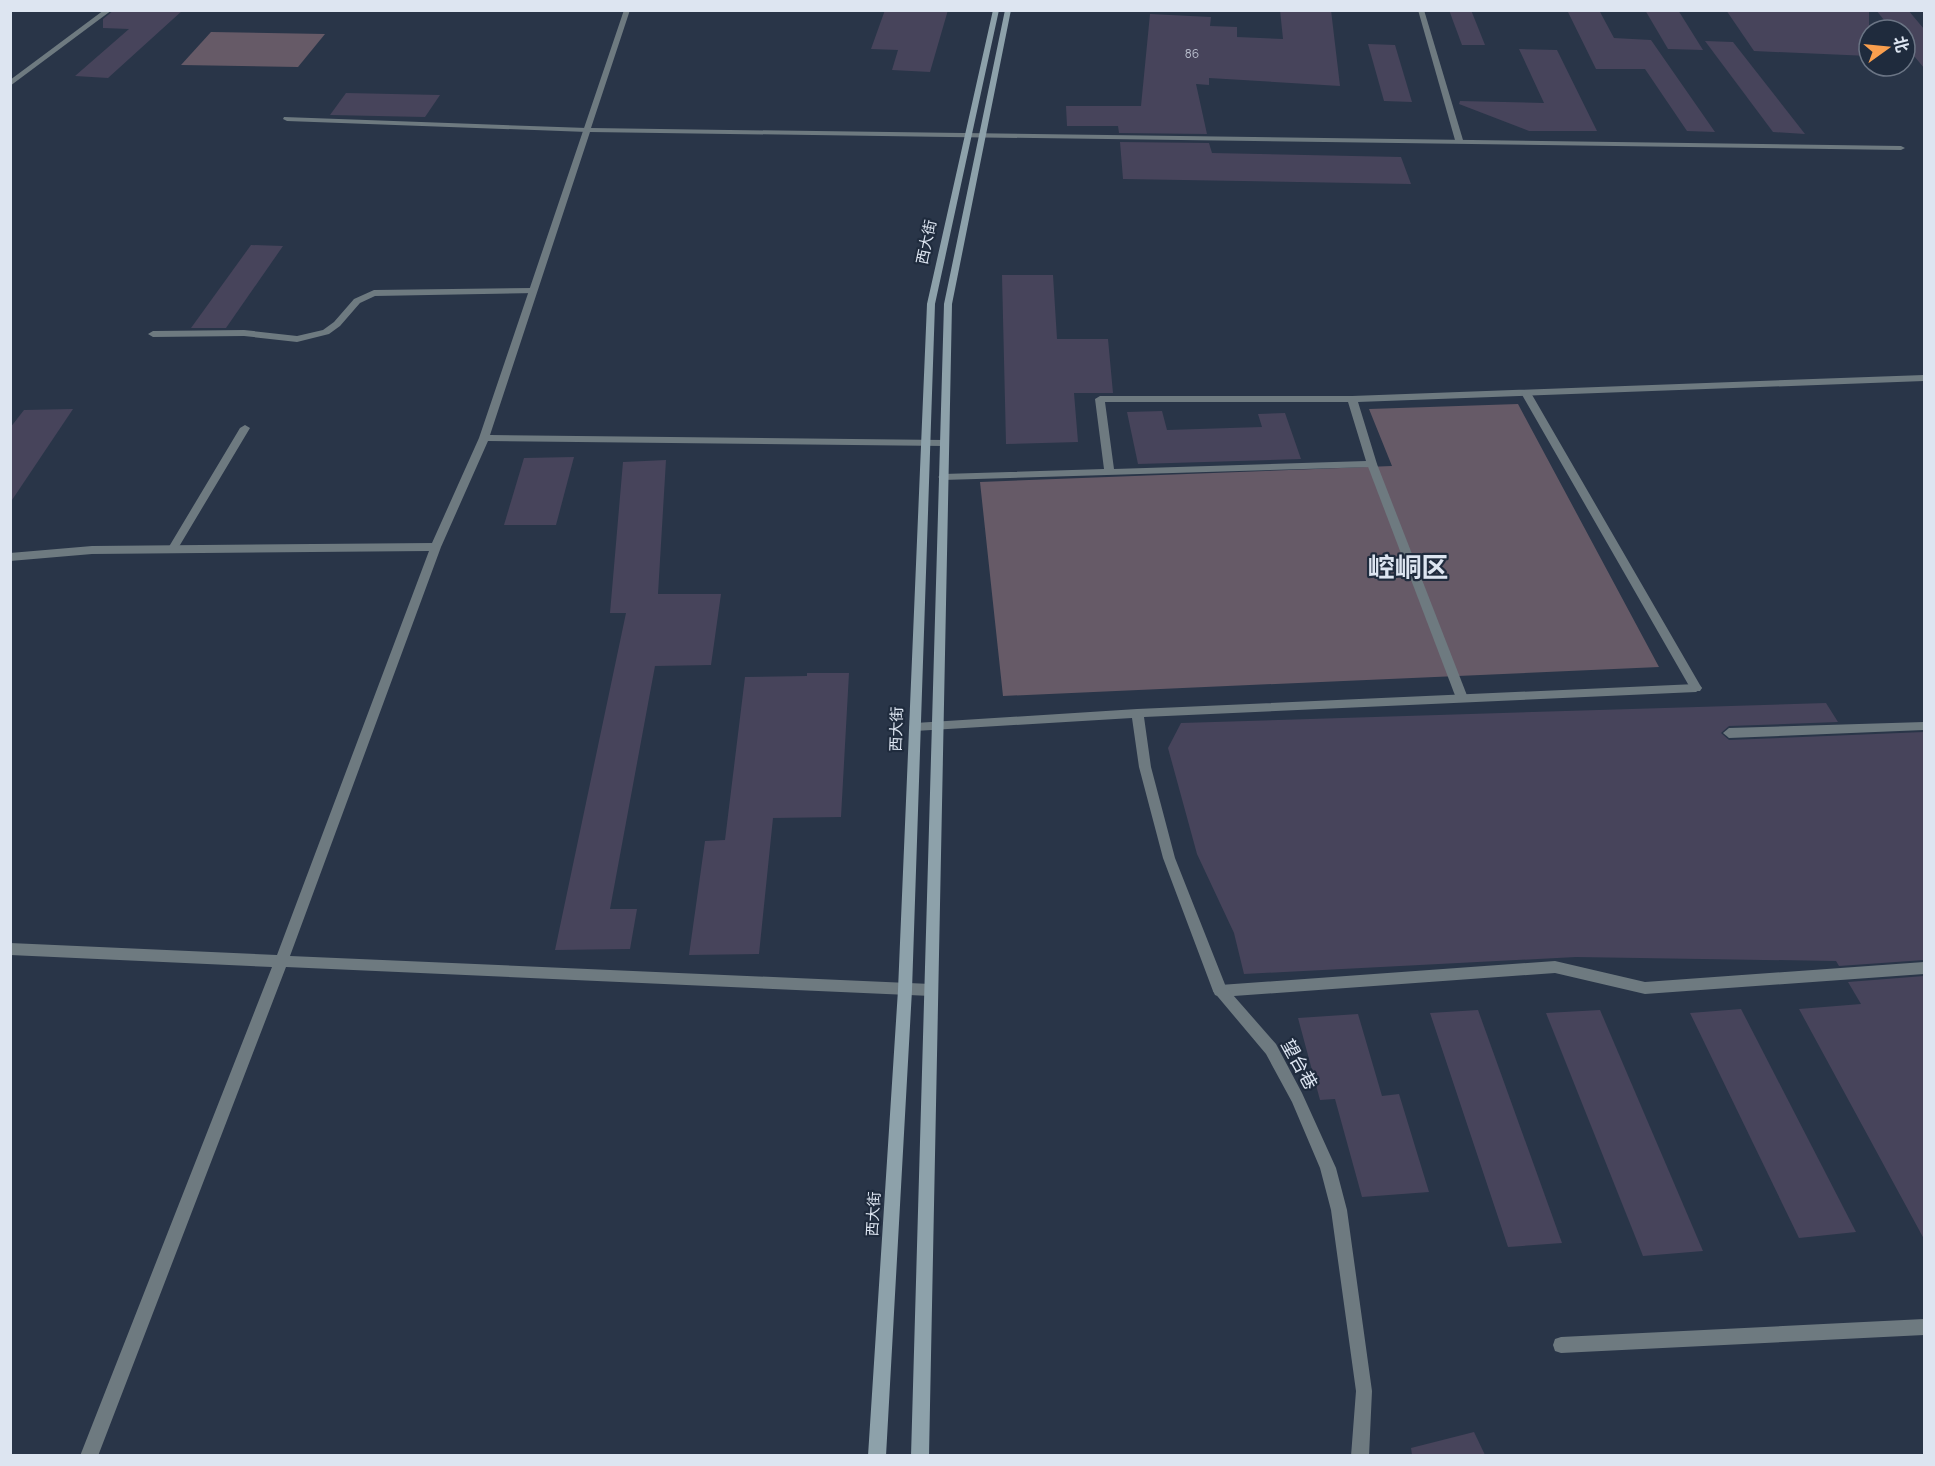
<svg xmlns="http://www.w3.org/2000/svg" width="1935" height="1466" viewBox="0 0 1935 1466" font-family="Manrope,'Noto Sans SC',sans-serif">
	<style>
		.green { fill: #665a67 }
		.building { fill: #47445b }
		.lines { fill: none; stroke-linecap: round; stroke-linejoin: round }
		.service { fill: #6e7a80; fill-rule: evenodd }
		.pedestrian { fill: #6e7a80; fill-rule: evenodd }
		.minor { fill: #6e7a80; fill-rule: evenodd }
		.tertiary { fill: #6e7a80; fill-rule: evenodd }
		.secondary { fill: #8da1aa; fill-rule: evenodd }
		.labels { text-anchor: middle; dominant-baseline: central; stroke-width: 4.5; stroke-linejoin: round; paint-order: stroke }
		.number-label { font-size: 12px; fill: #b8bdcc }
		.street-label { font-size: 15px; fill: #dde5f1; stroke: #1f2b3d }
		.near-street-label { font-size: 18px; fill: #dde5f1; stroke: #1f2b3d }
		.town-label { font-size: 27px; font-weight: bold; fill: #dde5f1; stroke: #1f2b3d }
	</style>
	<rect width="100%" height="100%" fill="#293548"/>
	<g class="green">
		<path d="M211 32 325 34 298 67 181 65Z"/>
		<path d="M1518 404 1659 667 1003 696 980 482 1392 466 1369 409Z"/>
	</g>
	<g class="building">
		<path d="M114 10H183L108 78 75 76 129 29 103 28V19Z"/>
		<path d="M885 10H948L930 72 892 70 898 50 871 49Z"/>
		<path d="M1280 10H1331L1340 86 1209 78V85L1196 84 1207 134 1119 133 1118 126H1067L1066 106H1141L1150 14 1211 17 1210 26 1237 27V37L1283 39Z"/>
		<path d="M1449 10H1471L1485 45H1462Z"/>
		<path d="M1567 10H1599L1614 38 1651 40 1715 132 1687 131 1645 69H1596Z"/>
		<path d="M1645 10H1678L1703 50 1668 49Z"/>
		<path d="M1726 10H1869V56L1754 51Z"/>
		<path d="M1876 10H1908L1924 29V68L1905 45V30H1892Z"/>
		<path d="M1705 41 1733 42 1805 134 1773 132Z"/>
		<path d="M1368 44 1395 45 1412 102 1384 101Z"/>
		<path d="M1519 49 1557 50 1597 131H1529L1459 104 1460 101 1544 103Z"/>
		<path d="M346 93 440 95 425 117 330 115Z"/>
		<path d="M1120 142 1209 143 1212 153 1401 157 1411 184 1123 179Z"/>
		<path d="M251 245 283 246 226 328H191Z"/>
		<path d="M1002 275H1053L1057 339H1108L1113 393H1074L1078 442 1006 444Z"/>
		<path d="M73 409 10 503V428L24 410Z"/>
		<path d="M1162 411 1167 430 1262 427 1258 414 1285 413 1301 459 1138 464 1127 412Z"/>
		<path d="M574 457 556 525H504L524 458Z"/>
		<path d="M666 460 658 594H721L711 665 655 666 610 909H637L630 949 555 950 626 613H610L623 462Z"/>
		<path d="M807 673H849L841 817 773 818 759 954 689 955 705 841 725 840 745 677 807 676Z"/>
		<path d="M1826 703 1838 722 1729 726 1721 733 1729 740 1924 732V960L1839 966 1836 961 1576 957 1244 974 1234 933 1197 854 1168 748 1181 723Z"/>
		<path d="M1924 976V1239L1799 1009 1861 1004 1848 982Z"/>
		<path d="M1741 1009 1856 1232 1799 1238 1690 1013Z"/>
		<path d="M1478 1010 1562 1243 1508 1247 1430 1013Z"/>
		<path d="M1600 1010 1703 1251 1643 1256 1546 1013Z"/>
		<path d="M1358 1014 1382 1096 1399 1094 1429 1192 1362 1197 1335 1099 1320 1100 1298 1018Z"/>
		<path d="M1474 1432 1485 1455H1412L1411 1448Z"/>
	</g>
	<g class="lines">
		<g class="service">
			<path d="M533 288 536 289V293L375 296 360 303 340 326 329 334 297 342 244 336 153 337 148 334 153 331 244 330 297 336 323 330 334 322 354 299 374 290Z"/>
			<path d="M245 425 250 428 177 550 176 553H168L167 550 240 428Z"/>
			<path d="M1924 722V730L1729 738 1723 733 1729 728Z"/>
			<path d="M1555 961 1645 982 1924 962V974L1645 994 1555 973 1220 997 1215 995 1213 991 1215 987 1220 985Z"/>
			<path d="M1924 1319V1335L1561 1353 1555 1351 1553 1345 1555 1339 1561 1337Z"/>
		</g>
		<path class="pedestrian" d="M1372 461 1377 464 1468 698 1466 701 1462 702 1456 698 1367 464Z"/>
		<g class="minor">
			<path d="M1418 10H1424L1463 140 1462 142 1455 140Z"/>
			<path d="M284 117 587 128 591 130 587 132 287 121 283 119Z"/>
			<path d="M1924 375V381L1358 402 1377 464 1372 467 943 480 938 477 943 474 1104 469 1095 399 1100 396H1352ZM1105 402H1348L1366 461 1114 469Z"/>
			<path d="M1696 684 1702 688 1696 692 1144 717 1151 767 1175 858 1226 987 1276 1044 1302 1093 1336 1168 1347 1210 1372 1391 1369 1456H1351L1356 1391 1331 1210 1320 1168 1292 1102 1266 1054 1213 991 1163 858 1139 767 1132 718 915 731 909 727 915 723 1137 709Z"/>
		</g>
		<g class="tertiary">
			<path d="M104 10H112L10 86V80Z"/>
			<path d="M624 10H630L591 128 1901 146 1905 148 1901 150 590 132 490 435 944 440 949 443 944 446 488 441 441 547 290 956 931 984 936 986 938 990 936 994 931 996 286 967 98 1456H80L272 967 10 955V943L277 955 429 551 92 554 10 561V553L92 546 432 543 479 438Z"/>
			<path d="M1526 390 1531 393 1700 685 1702 688 1700 691H1692L1521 393Z"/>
		</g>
		<g class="secondary">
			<path d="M993 10H999L935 304 912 990 886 1456H868L898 990 927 304Z"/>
			<path d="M1005 10H1011L952 304 929 1456H911L944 304Z"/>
		</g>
	</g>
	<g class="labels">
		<g class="number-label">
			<text x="1192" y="53">86</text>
		</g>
		<g class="street-label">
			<text transform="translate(926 242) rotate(-78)">西大街</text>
			<text transform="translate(896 729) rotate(-88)">西大街</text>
			<text transform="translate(873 1214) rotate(-87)">西大街</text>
		</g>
		<g class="near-street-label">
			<text transform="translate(1300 1064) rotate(61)">望台巷</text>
		</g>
		<g class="town-label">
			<text x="1408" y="566">崆峒区</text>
		</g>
	</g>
	<rect width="1935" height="1466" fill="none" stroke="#dde5f1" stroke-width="24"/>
	<g transform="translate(1887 48) rotate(75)"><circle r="28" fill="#1f2b3d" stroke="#6b7585" stroke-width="1.5"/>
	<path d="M0-4.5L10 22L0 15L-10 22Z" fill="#fa9f4e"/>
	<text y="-9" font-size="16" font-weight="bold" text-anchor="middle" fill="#dde5f1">北</text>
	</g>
</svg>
